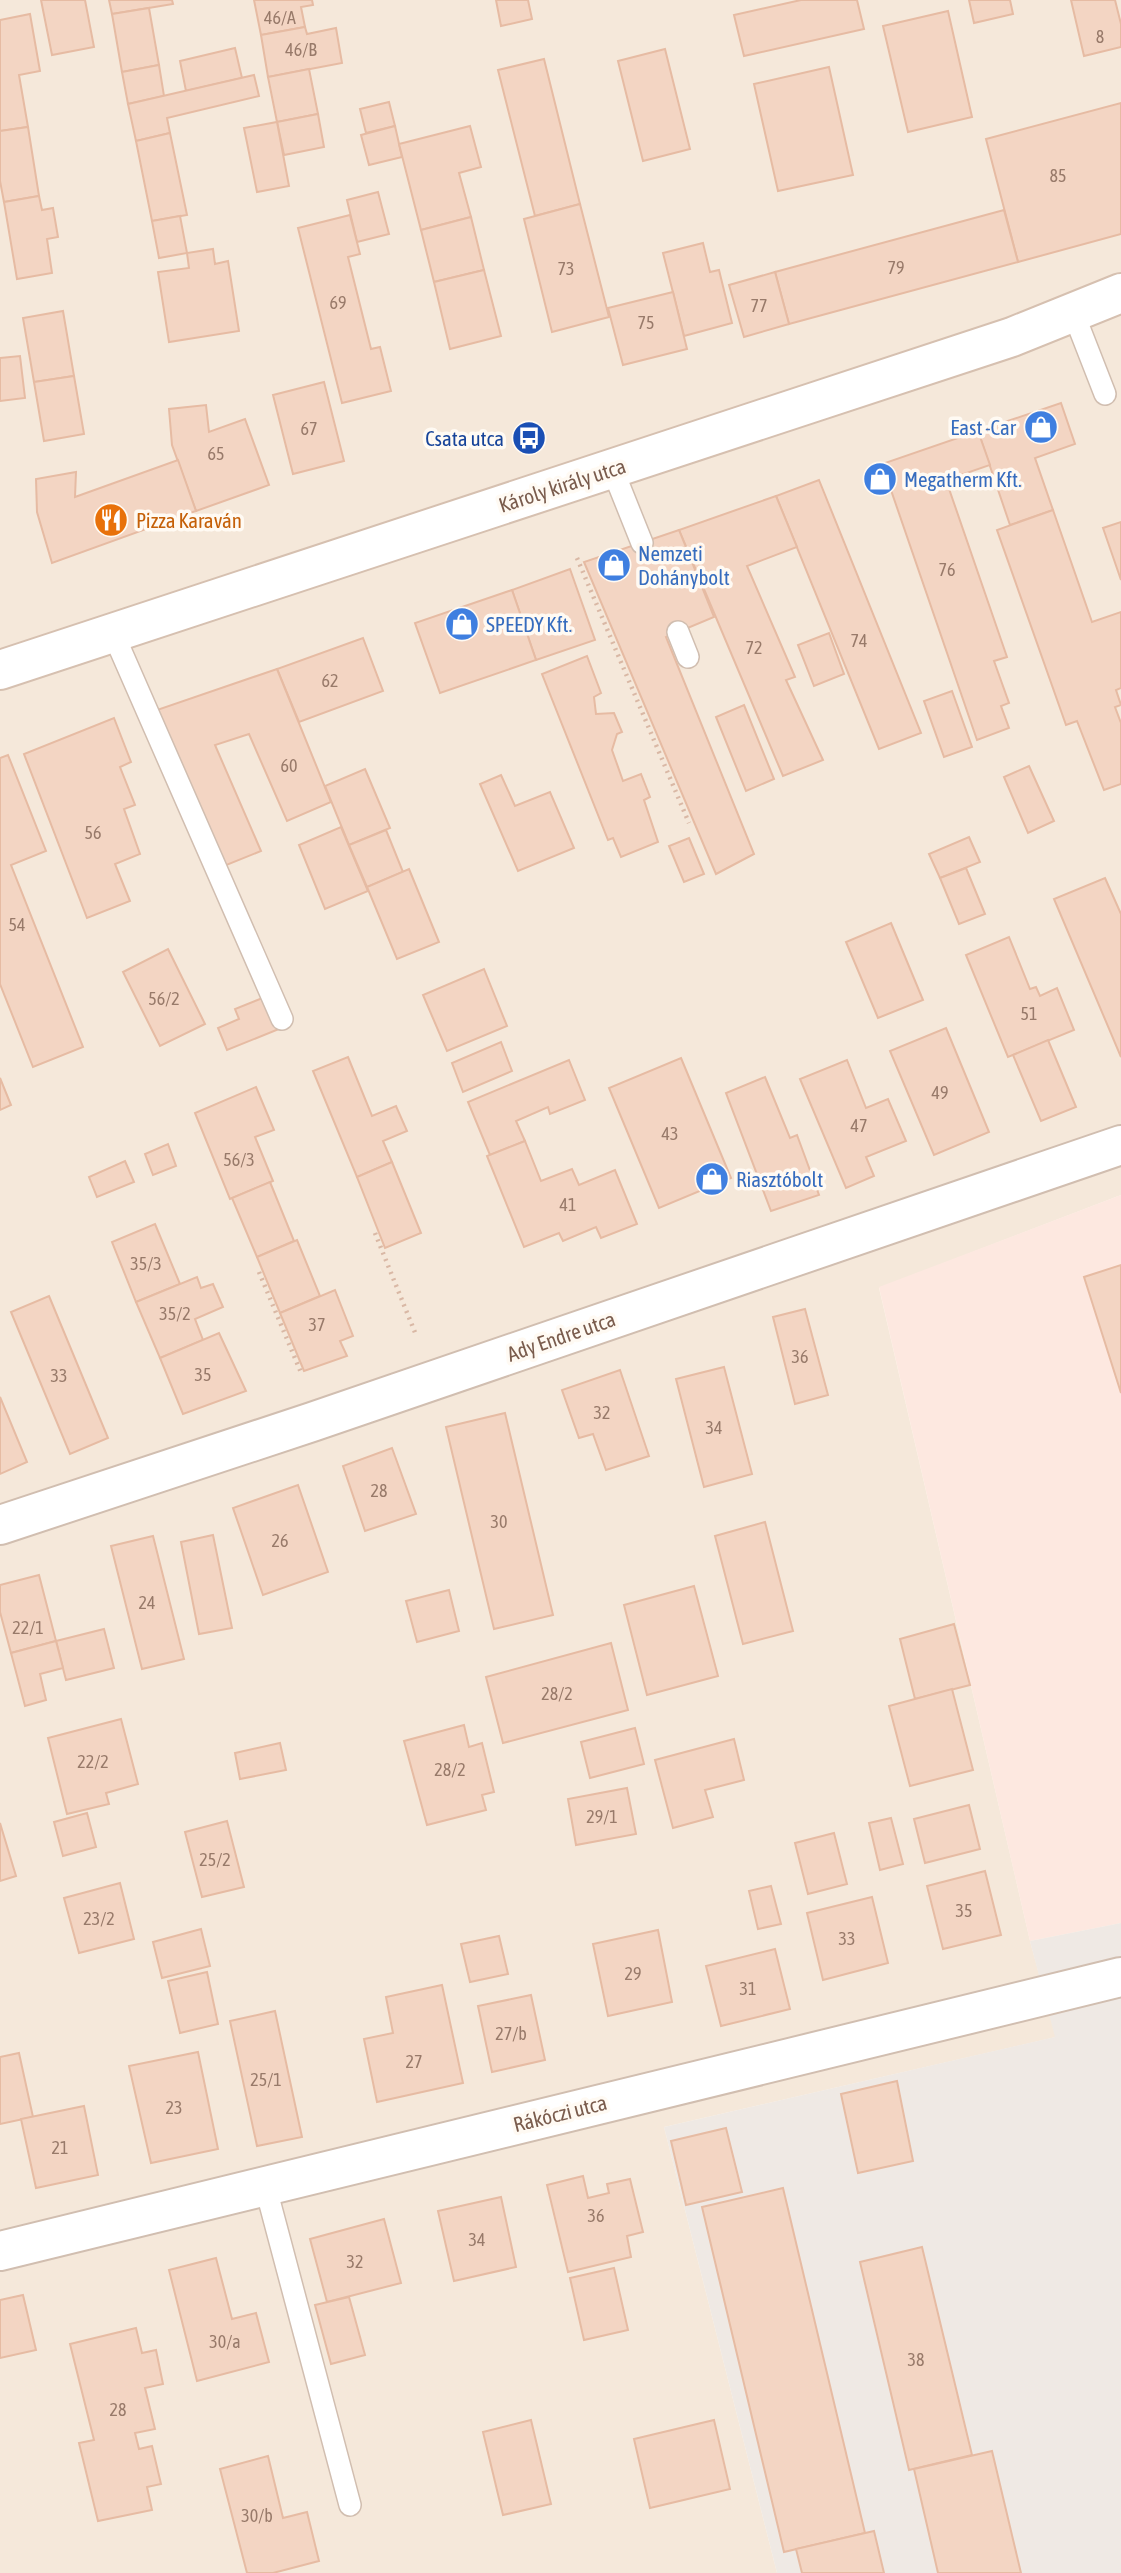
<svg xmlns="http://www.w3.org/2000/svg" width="1121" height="2573" viewBox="0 0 1121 2573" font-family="'Asap Condensed',sans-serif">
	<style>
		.residential { fill: #f5e8da }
		.commercial { fill: #fde8e0 }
		.industrial { fill: #efe9e4 }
		.building { fill: #f3d5c3; stroke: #e6bba3; stroke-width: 2 }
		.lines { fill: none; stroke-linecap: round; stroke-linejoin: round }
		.lane-casing { stroke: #d1beb0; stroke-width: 24 }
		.street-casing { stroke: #d1beb0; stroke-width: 42 }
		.secondary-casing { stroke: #d6c0b0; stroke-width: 42 }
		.path { stroke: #d9b8a5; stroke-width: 4.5; stroke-dasharray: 2 5; stroke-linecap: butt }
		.lane { stroke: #fff; stroke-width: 21 }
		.street { stroke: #fff; stroke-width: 38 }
		.secondary { stroke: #fff; stroke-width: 38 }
		.labels { text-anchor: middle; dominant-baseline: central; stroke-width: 7; stroke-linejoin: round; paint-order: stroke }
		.number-label { font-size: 18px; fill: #987a6a }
		.shop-label { font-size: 21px; fill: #366cbe; stroke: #fffaf3; text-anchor: start }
		.transit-label { font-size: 21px; fill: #164399; stroke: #fffaf3; text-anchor: end }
		.street-label { font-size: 21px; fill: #7a5c4d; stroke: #fffaf3 }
		.food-label { font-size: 21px; fill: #c56008; stroke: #fffaf3; text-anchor: start }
	</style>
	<rect width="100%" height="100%" fill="#fdf6ec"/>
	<path class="residential" d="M0 0H1121V1195L879 1288 1030 1941 1056 2037 664 2127 777 2573H0Z"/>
	<path class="commercial" d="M1121 1195V1923L1030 1941 879 1287Z"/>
	<path class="industrial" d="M1121 1923V2573H777L664 2127 1055 2037 1030 1941Z"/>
	<g class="building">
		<path d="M41 0H85L94 47 52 55Z"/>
		<path d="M109 0H172L173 4 112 14Z"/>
		<path d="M254 0H312L313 5 301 7 305 27 261 35Z"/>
		<path d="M496 0H528L532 19 501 26Z"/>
		<path d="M801 0H857L864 29 744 56 734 15Z"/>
		<path d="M969 0H1010L1013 14 974 23Z"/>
		<path d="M1071 0H1115L1121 24V47L1084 56Z"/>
		<path d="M149 8 159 65 122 72 112 14Z"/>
		<path d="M948 11 972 117 908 132 883 26Z"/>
		<path d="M30 14 40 71 19 75 28 127 0 131V20Z"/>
		<path d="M305 27 307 34 336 28 342 63 268 77 261 35Z"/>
		<path d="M235 48 242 78 186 91 180 61Z"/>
		<path d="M665 49 690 149 643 161 618 61Z"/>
		<path d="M544 59 580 204 535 216 498 70Z"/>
		<path d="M159 65 164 96 128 104 122 72Z"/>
		<path d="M829 67 853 175 778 191 754 84Z"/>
		<path d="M309 69 318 114 277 122 268 77Z"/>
		<path d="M254 75 259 96 167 118 170 133 136 141 128 104Z"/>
		<path d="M389 102 395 126 366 133 360 109Z"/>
		<path d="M1121 103V234L1018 262 986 139Z"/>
		<path d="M318 114 324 147 284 155 277 122Z"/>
		<path d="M277 122 289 186 257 192 244 128Z"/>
		<path d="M395 126 402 157 369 165 361 135Z"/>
		<path d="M470 126 481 167 459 173 471 217 421 230 399 144Z"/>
		<path d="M28 127 39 196 4 202 0 181V131Z"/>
		<path d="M170 133 187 215 152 221 136 141Z"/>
		<path d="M378 192 389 234 357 242 347 200Z"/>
		<path d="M39 196 42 210 53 208 58 237 47 239 52 273 17 279 4 202Z"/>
		<path d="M580 204 609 317 552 332 524 219Z"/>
		<path d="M1004 210 1018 262 789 324 775 272Z"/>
		<path d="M350 215 360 254 348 257 371 349 380 347 391 391 342 403 298 228Z"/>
		<path d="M180 216 187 253 159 258 152 221Z"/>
		<path d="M471 217 484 270 434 282 421 230Z"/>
		<path d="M703 243 710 272 719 270 732 323 684 336 663 253Z"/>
		<path d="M213 249 215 264 228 261 239 331 169 342 158 272 189 268 187 253Z"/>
		<path d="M484 270 501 336 450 349 434 282Z"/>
		<path d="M775 272 789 324 744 337 729 285Z"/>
		<path d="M673 292 687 349 623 365 608 308Z"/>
		<path d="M63 311 74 376 34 382 23 318Z"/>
		<path d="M20 356 25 398 0 401V358Z"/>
		<path d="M74 376 84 434 44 441 34 382Z"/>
		<path d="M324 382 344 461 293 474 273 395Z"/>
		<path d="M1061 403 1075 444 1035 458 1053 510 1010 525 978 431Z"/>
		<path d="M206 405 209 432 245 419 269 485 196 511 172 445 169 409Z"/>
		<path d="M978 431 990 465 946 480 1007 657 994 661 1009 703 1001 706 1009 728 977 740 882 464Z"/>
		<path d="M178 460 196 511 52 563 37 512 36 479 76 472 75 497Z"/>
		<path d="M819 480 921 733 879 749 776 496Z"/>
		<path d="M776 496 797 547 747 566 795 677 786 680 823 760 783 776 679 530Z"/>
		<path d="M1053 510 1092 622 1121 612V688L1116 690 1121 705 1115 707 1121 723V784L1104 790 1077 721 1066 725 997 530Z"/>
		<path d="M1121 522V580L1103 528Z"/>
		<path d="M679 530 714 617 666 637 754 854 716 874 584 562Z"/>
		<path d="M570 569 595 640 536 660 512 590Z"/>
		<path d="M512 590 536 660 440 693 415 623Z"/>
		<path d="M829 633 844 674 814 686 798 645Z"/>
		<path d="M363 638 383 691 299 722 277 669Z"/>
		<path d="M587 656 601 693 594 697 596 714 614 713 622 732 617 734 612 750 623 781 641 774 650 797 644 800 658 842 621 857 613 838 608 840 542 674Z"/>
		<path d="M277 669 331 802 287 821 249 734 215 745 261 851 219 868 154 711Z"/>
		<path d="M952 691 972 747 944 757 924 701Z"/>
		<path d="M744 705 774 779 746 791 716 717Z"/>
		<path d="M114 718 131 762 120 767 135 805 124 809 140 854 115 864 130 901 87 918 24 754Z"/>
		<path d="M8 755 46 851 11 865 83 1047 33 1067 0 984V758Z"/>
		<path d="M1029 766 1054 821 1028 833 1004 777Z"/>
		<path d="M365 769 390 828 349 845 325 786Z"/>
		<path d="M501 775 515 806 550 792 574 848 518 871 480 784Z"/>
		<path d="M341 827 368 891 325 909 299 845Z"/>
		<path d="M386 830 403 872 367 887 349 845Z"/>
		<path d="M969 837 980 862 940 878 929 854Z"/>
		<path d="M689 838 704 874 684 882 669 846Z"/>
		<path d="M966 868 985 914 959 924 940 878Z"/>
		<path d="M409 869 439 942 397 959 367 887Z"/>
		<path d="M1105 878 1121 914V1057L1054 899Z"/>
		<path d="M891 923 923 1000 878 1018 846 942Z"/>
		<path d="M1009 937 1030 989 1036 987 1040 996 1057 988 1074 1030 1008 1057 966 955Z"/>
		<path d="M168 949 205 1024 160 1046 123 972Z"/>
		<path d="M484 969 507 1026 447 1051 423 995Z"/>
		<path d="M265 997 279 1029 227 1050 218 1028 239 1019 235 1009Z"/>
		<path d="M946 1028 989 1132 934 1155 890 1051Z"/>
		<path d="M1048 1040 1076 1107 1041 1121 1013 1055Z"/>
		<path d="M501 1042 512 1071 463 1092 452 1063Z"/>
		<path d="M348 1057 372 1116 396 1106 407 1131 383 1141 392 1162 357 1177 313 1071Z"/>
		<path d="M681 1058 731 1178 659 1208 609 1088Z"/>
		<path d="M569 1060 585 1100 550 1114 548 1107 516 1121 525 1141 490 1155 468 1102Z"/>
		<path d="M847 1060 866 1108 888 1099 906 1141 866 1157 874 1176 846 1188 800 1079Z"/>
		<path d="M765 1077 790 1138 797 1135 819 1195 771 1211 726 1093Z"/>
		<path d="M0 1078 11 1105 0 1110Z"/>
		<path d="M256 1087 274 1130 255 1137 273 1181 230 1199 195 1113Z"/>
		<path d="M525 1141 541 1181 572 1169 579 1185 615 1170 637 1224 601 1238 596 1227 563 1241 559 1233 524 1247 487 1156Z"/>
		<path d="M168 1144 176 1166 153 1175 145 1154Z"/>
		<path d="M125 1161 134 1182 97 1197 89 1177Z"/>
		<path d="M392 1162 421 1233 385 1248 357 1177Z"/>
		<path d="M270 1182 294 1241 257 1257 232 1198Z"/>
		<path d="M155 1224 180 1284 136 1302 112 1242Z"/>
		<path d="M297 1240 320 1296 280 1313 257 1257Z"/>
		<path d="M1121 1265V1393L1084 1277Z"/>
		<path d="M197 1277 201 1288 213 1284 223 1307 195 1319 203 1340 160 1358 136 1302Z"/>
		<path d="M335 1290 353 1336 340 1341 347 1356 304 1371 280 1313Z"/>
		<path d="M49 1296 108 1438 70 1454 11 1312Z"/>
		<path d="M805 1309 828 1395 795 1404 773 1317Z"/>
		<path d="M219 1333 246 1391 183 1414 160 1358Z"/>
		<path d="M724 1367 752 1474 704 1487 676 1379Z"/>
		<path d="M620 1370 649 1456 606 1470 593 1434 579 1438 562 1390Z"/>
		<path d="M0 1397 27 1462 0 1474Z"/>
		<path d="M505 1413 553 1615 494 1629 446 1427Z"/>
		<path d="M392 1448 416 1514 365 1531 343 1466Z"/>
		<path d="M298 1485 328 1572 263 1595 233 1508Z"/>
		<path d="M765 1522 793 1631 743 1644 715 1536Z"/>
		<path d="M213 1535 232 1628 199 1634 181 1542Z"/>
		<path d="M153 1536 184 1659 142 1669 111 1546Z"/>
		<path d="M39 1575 56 1641 11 1653 0 1612V1585Z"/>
		<path d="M694 1586 718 1676 647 1695 624 1605Z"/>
		<path d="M449 1590 459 1631 417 1642 406 1601Z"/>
		<path d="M954 1624 970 1685 915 1699 900 1639Z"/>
		<path d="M104 1629 114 1668 66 1680 56 1641Z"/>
		<path d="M56 1641 63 1668 40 1674 46 1700 25 1706 11 1653Z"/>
		<path d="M611 1643 628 1710 503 1743 486 1677Z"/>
		<path d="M952 1689 973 1770 910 1786 889 1706Z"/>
		<path d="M121 1719 138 1784 106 1793 109 1804 67 1814 48 1738Z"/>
		<path d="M464 1725 469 1747 482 1743 494 1792 482 1795 486 1810 427 1825 404 1741Z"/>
		<path d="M635 1728 644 1764 590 1778 581 1742Z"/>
		<path d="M734 1739 744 1780 705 1790 713 1817 673 1828 655 1760Z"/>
		<path d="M280 1743 286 1770 240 1779 235 1753Z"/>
		<path d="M627 1788 636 1834 576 1845 568 1799Z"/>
		<path d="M969 1805 980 1849 925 1863 914 1819Z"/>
		<path d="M87 1813 96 1847 63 1856 54 1822Z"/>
		<path d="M891 1818 903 1864 880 1870 869 1823Z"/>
		<path d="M227 1821 244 1887 202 1897 185 1832Z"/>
		<path d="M0 1823 16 1876 0 1881Z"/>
		<path d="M834 1833 847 1884 808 1894 795 1843Z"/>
		<path d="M985 1871 1001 1935 943 1949 927 1886Z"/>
		<path d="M120 1883 134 1939 79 1953 64 1898Z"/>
		<path d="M771 1886 781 1924 758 1929 749 1891Z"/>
		<path d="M872 1897 888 1963 823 1980 807 1913Z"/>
		<path d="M201 1929 210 1966 162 1978 153 1942Z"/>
		<path d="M658 1930 672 2002 608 2016 593 1944Z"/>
		<path d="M499 1936 508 1974 470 1982 461 1944Z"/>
		<path d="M775 1949 790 2009 721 2026 706 1966Z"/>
		<path d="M207 1972 218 2024 180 2033 168 1981Z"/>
		<path d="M442 1985 463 2083 377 2102 364 2039 393 2033 386 1997Z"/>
		<path d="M531 1995 545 2060 492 2072 478 2006Z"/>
		<path d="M275 2011 302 2137 257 2146 230 2021Z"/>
		<path d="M198 2052 218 2149 151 2163 129 2066Z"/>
		<path d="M19 2053 33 2117 0 2124V2057Z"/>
		<path d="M897 2081 913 2161 858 2173 841 2094Z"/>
		<path d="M84 2106 98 2175 36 2188 21 2119Z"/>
		<path d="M726 2128 742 2192 686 2205 671 2141Z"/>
		<path d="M583 2176 588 2198 609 2193 607 2184 630 2179 643 2232 627 2236 631 2257 568 2272 547 2185Z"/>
		<path d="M783 2188 865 2533 784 2552 702 2207Z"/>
		<path d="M501 2197 516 2267 454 2281 438 2211Z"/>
		<path d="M384 2219 401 2283 327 2302 310 2239Z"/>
		<path d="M922 2247 972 2455 909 2470 860 2262Z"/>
		<path d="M216 2258 232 2319 256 2313 269 2362 197 2381 169 2270Z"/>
		<path d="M614 2268 628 2330 584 2340 570 2278Z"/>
		<path d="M23 2295 36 2350 0 2358V2300Z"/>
		<path d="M349 2297 365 2355 331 2364 315 2305Z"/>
		<path d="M136 2328 142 2353 156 2350 163 2384 145 2388 155 2429 135 2433 139 2449 152 2446 161 2484 147 2487 152 2510 98 2521 79 2443 94 2440 70 2344Z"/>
		<path d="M531 2420 551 2504 503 2515 483 2432Z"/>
		<path d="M714 2420 730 2489 650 2508 634 2439Z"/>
		<path d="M992 2451 1021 2573H938L914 2469Z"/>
		<path d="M268 2456 283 2518 307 2512 319 2561 273 2573H247L220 2469Z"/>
		<path d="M874 2531 884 2573H802L796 2549Z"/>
	</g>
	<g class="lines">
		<g class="lane-casing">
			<g id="lane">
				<path d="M1073 312 1105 394"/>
				<path d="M612 468 642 543"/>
				<path d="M678 632 688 657"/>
				<path d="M113 633 282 1019"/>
				<path d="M265 2185 350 2505"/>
			</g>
		</g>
		<g class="street-casing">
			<g id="street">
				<path d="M0 1525 312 1422 1121 1145"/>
				<path d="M0 2251 1121 1977"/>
			</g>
		</g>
		<g class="secondary-casing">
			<path id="secondary" d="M0 670 1012 337 1121 293"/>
		</g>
		<g class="path">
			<path d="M577 558 689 823"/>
			<path d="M375 1233 416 1335"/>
			<path d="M259 1272 302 1375"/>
		</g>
		<use href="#lane" class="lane"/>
		<use href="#street" class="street"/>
		<use href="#secondary" class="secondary"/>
	</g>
	<defs>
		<g id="shop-disc" transform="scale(1.75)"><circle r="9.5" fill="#3f7fe0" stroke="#fffaf3"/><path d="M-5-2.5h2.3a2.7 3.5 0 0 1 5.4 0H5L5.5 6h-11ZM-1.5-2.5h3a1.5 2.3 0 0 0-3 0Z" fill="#fff"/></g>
		<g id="bus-disc" transform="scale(1.75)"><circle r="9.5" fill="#1a4fb4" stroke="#fffaf3"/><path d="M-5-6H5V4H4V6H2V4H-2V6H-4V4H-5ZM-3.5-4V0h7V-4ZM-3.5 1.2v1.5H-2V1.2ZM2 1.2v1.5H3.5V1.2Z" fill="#fff"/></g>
		<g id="restaurant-disc" transform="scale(1.75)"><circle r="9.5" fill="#e8710a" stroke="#fffaf3"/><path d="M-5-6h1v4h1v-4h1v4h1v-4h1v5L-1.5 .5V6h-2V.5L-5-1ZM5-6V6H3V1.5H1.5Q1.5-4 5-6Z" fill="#fff"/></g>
	</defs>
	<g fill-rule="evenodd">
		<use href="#shop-disc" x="1041" y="427"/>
		<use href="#bus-disc" x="529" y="438"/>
		<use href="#shop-disc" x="880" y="479"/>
		<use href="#restaurant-disc" x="111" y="520"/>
		<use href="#shop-disc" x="614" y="565"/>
		<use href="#shop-disc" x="462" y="624"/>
		<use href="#shop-disc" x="712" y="1179"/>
	</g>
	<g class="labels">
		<g class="number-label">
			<text x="280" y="17">46/A</text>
			<text x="1100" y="36">8</text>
			<text x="301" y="49">46/B</text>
			<text x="1058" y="175">85</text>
			<text x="896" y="267">79</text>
			<text x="566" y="268">73</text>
			<text x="338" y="302">69</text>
			<text x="759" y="305">77</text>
			<text x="646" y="322">75</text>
			<text x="309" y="428">67</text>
			<text x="216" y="453">65</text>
			<text x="947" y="569">76</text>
			<text x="859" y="640">74</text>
			<text x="754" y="647">72</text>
			<text x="330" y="680">62</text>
			<text x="289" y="765">60</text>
			<text x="93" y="832">56</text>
			<text x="17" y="924">54</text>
			<text x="164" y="998">56/2</text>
			<text x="1029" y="1013">51</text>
			<text x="940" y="1092">49</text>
			<text x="859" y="1125">47</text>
			<text x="670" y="1133">43</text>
			<text x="239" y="1159">56/3</text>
			<text x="568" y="1204">41</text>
			<text x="146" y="1263">35/3</text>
			<text x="175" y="1313">35/2</text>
			<text x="317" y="1324">37</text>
			<text x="800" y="1356">36</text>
			<text x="203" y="1374">35</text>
			<text x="59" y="1375">33</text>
			<text x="602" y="1412">32</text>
			<text x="714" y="1427">34</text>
			<text x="379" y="1490">28</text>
			<text x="499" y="1521">30</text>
			<text x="280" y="1540">26</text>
			<text x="147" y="1602">24</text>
			<text x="28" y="1627">22/1</text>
			<text x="557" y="1693">28/2</text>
			<text x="93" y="1761">22/2</text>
			<text x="450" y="1769">28/2</text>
			<text x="602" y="1816">29/1</text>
			<text x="215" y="1859">25/2</text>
			<text x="964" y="1910">35</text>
			<text x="99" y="1918">23/2</text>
			<text x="847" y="1938">33</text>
			<text x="633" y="1973">29</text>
			<text x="748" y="1988">31</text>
			<text x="511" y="2033">27/b</text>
			<text x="414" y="2061">27</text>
			<text x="266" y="2079">25/1</text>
			<text x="174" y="2107">23</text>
			<text x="60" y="2147">21</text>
			<text x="596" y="2215">36</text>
			<text x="477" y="2239">34</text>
			<text x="355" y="2261">32</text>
			<text x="225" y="2341">30/a</text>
			<text x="916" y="2359">38</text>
			<text x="118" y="2409">28</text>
			<text x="257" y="2515">30/b</text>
		</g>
		<g class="shop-label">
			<text x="1016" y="427" text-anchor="end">East -Car</text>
			<text x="904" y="479">Megatherm Kft.</text>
			<text x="638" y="553">Nemzeti<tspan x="638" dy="24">Dohánybolt</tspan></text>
			<text x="486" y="624">SPEEDY Kft.</text>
			<text x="736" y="1179">Riasztóbolt</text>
		</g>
		<g class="transit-label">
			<text x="504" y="438">Csata utca</text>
		</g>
		<g class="street-label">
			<text transform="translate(562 485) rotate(-18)">Károly király utca</text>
			<text transform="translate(561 1336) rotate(-19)">Ady Endre utca</text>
			<text transform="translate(560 2113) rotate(-14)">Rákóczi utca</text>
		</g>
		<g class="food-label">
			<text x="136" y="520">Pizza Karaván</text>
		</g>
	</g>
</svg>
